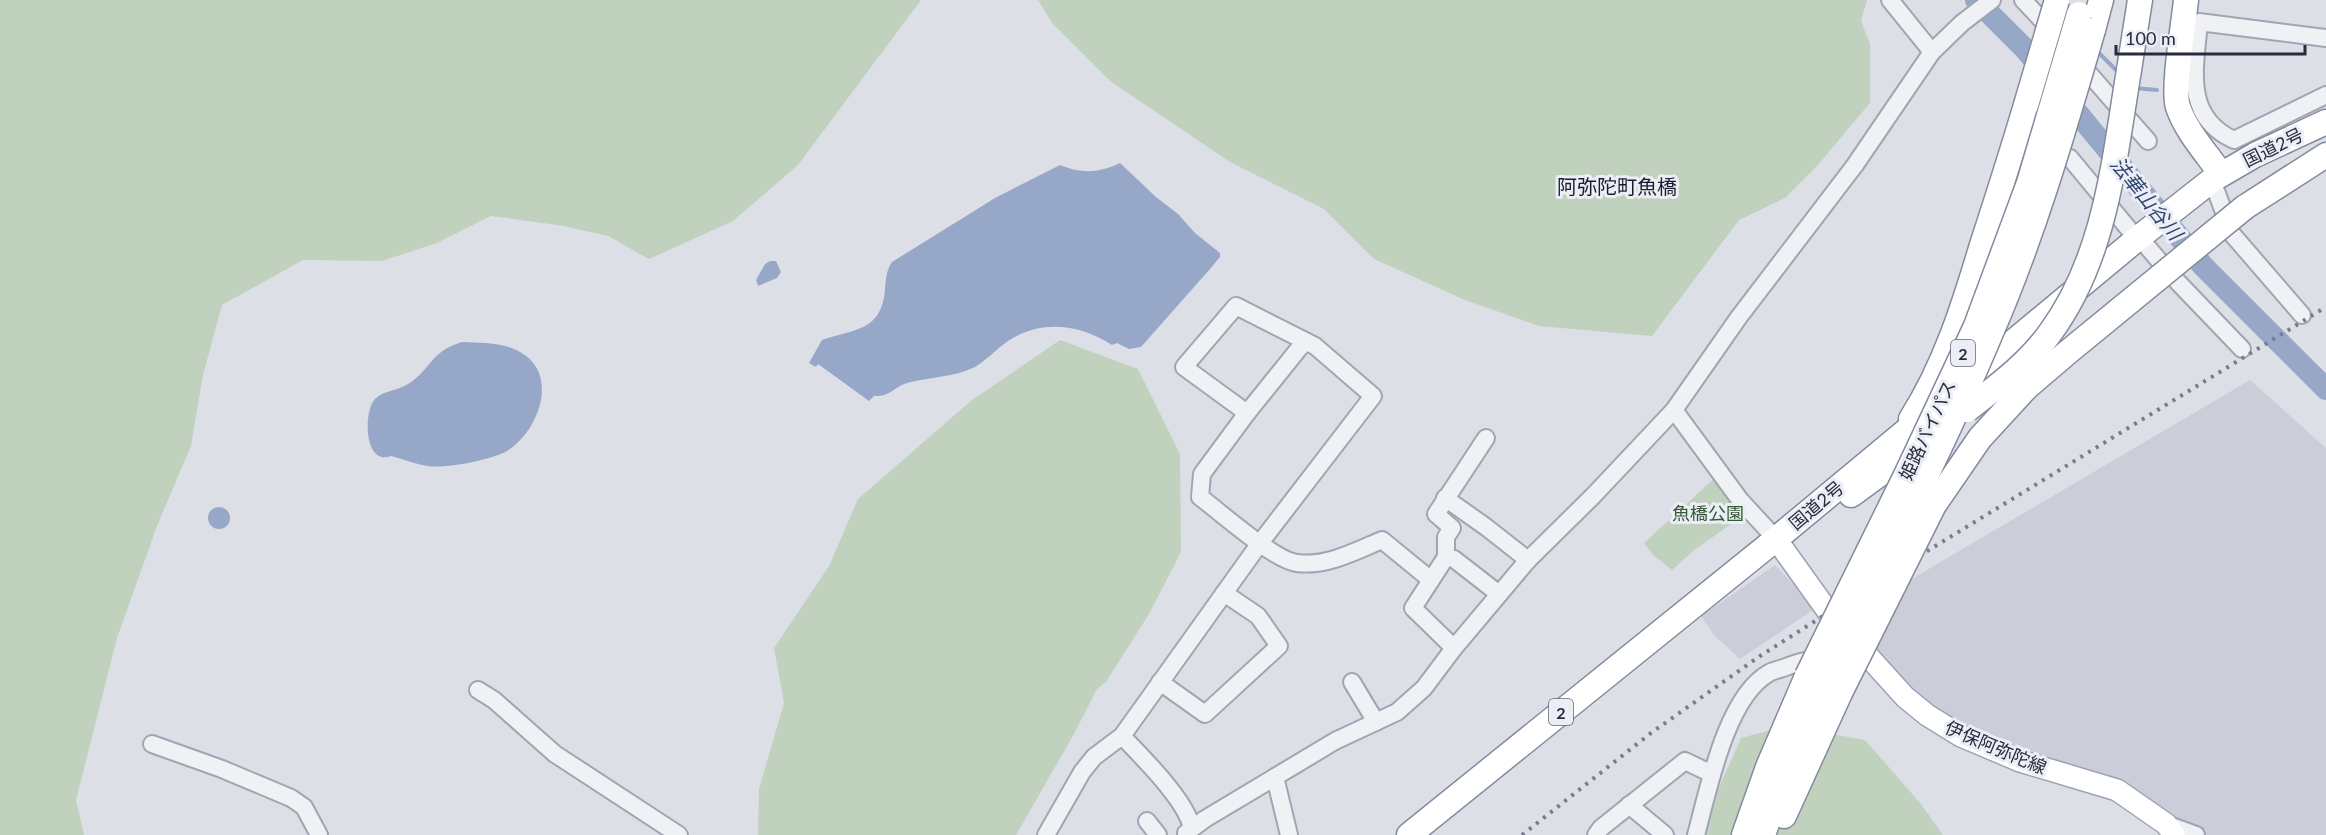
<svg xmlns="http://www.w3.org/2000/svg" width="2326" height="835" viewBox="0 0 2326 835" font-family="Lato,'Noto Sans JP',sans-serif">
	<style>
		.built { fill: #cbced9 }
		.green { fill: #c0d1be }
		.water { fill: #97a7c8 }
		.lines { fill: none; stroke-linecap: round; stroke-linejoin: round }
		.stream { stroke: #97a7c8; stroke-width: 4 }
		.river { stroke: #97a7c8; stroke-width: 22 }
		.minor-casing { stroke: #a2a5b1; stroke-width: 20 }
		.major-casing { stroke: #9ca2b3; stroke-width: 24 }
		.highway-casing { stroke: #848a9e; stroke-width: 27 }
		.minor { stroke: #f0f1f5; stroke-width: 16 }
		.major { stroke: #fff; stroke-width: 21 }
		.highway { stroke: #fff; stroke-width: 24 }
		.rail { stroke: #767c91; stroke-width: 4; stroke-dasharray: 3 6; stroke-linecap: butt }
		.highway-bridge-casing { stroke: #848a9e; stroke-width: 27; stroke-linecap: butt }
		.highway-bridge { stroke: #fff; stroke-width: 24 }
		.labels { text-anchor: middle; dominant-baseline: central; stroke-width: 6; stroke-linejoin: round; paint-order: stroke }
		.shield { fill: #eceef5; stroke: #616675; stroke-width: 1.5 }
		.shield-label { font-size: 16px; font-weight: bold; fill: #262b3e }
		.street-label { font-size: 18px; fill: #262b3e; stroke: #eceef5 }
		.park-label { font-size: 18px; fill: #355934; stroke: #eceef5 }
		.neighbourhood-label { font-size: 20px; fill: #191d2e; stroke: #eceef5 }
		.water-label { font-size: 20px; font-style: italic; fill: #304372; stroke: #eceef5 }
	</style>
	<rect width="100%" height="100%" fill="#dddfe7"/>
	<g class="built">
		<path d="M2250 380 2326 448V835H2207L1950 721 1916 697 1871 652 1903 584Z"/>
		<path d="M1775 565 1816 608 1740 659 1714 635 1701 616Z"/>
	</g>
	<g class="green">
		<path d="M0 0H921L798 165 733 221 649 259 608 236 564 226 491 216 437 243 382 261 303 260 222 305 203 375 191 446 157 526 117 638 76 800 84 835H0Z"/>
		<path d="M1038 0H1867L1861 21 1870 44V103L1817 166 1785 198 1739 220 1652 336 1539 326 1465 300 1374 259 1324 209 1230 162 1110 81 1052 23Z"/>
		<path d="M1060 340 1138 369 1180 454 1181 552 1149 614 1106 682 1097 689 1074 734 1016 835H758L759 789 784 703 774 648 829 566 858 499 972 400Z"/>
		<path d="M1717 476 1745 514 1693 551 1672 570 1653 555 1644 543Z"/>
		<path d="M1786 726 1865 740 1921 804 1943 835H1698L1741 738Z"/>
	</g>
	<g class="water">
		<path d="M1120 163 1156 197 1178 214 1195 233 1220 253V257L1210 269 1141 347 1129 349 1117 343 1112 345C1080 324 1041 319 1008 341 996 349 987 360 975 367 955 377 929 377 907 383 894 387 890 397 874 396L869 401 818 364 816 367 809 363 822 340C855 329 882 331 885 289 886 279 886 271 892 262L995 198 1060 165C1082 174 1099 173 1120 163Z"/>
		<path d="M770 261H776L781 272 777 278 758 286 756 280 765 264Z"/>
		<path d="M462 342C481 343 503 342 520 352 560 374 539 431 507 451 491 460 445 469 427 466 415 464 403 459 391 456 364 466 363 412 375 399 384 390 398 391 408 384 432 369 429 352 462 342Z"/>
		<circle cx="219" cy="518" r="11"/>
	</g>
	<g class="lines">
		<g class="stream">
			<path d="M2096 50 2120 74"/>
			<path d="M2134 88 2157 90"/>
		</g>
		<path class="river" d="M1976 0 2025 49 2203 266 2326 389"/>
		<g class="minor-casing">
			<g id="minor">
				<path d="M1890 0 1932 52"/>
				<path d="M2023 0 2055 34"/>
				<path d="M2326 38 2199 22C2195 68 2183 117 2234 140L2326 95"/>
				<path d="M2078 61 2148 141"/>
				<path d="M2070 158 2137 239"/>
				<path d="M2212 180 2232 234 2302 315"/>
				<path d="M2139 237 2173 277 2242 349"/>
				<path d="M1674 410 1740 500 1776 539"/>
				<path d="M1247 413 1305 341"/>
				<path d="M1445 498 1486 527 1528 560"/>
				<path d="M1446 557 1454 559 1499 594"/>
				<path d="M1454 648 1413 608 1446 557V537L1452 528 1436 514 1486 438"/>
				<path d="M1160 682 1205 714 1279 646 1258 616 1224 593"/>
				<path d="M1352 682 1376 722"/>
				<path d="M478 690 494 700 555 754 679 835"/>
				<path d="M152 744 222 769 291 798 304 807 319 835"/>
				<path d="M1275 777 1289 835"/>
				<path d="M1629 805 1665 835"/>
				<path d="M1147 821 1158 835"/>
				<path d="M2166 824 2196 835"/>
				<path d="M1192 828C1186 800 1142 757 1122 736L1260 543 1373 396 1315 346 1236 306 1184 367 1247 413 1202 474 1200 497C1220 512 1275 561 1297 563 1326 567 1356 551 1382 540L1431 580"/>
				<path d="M1186 833 1205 819 1335 741 1397 712 1424 688 1454 648 1528 560 1593 496 1674 410 1739 317 1855 165 1932 52 1962 23 1992 0"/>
				<path d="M1046 835 1082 772 1094 757 1122 736"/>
				<path d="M1596 835 1601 828 1685 761 1712 774"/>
				<path d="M1696 835C1708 791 1726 697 1769 673 1774 670 1781 669 1786 667 1799 662 1808 659 1822 660"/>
			</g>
		</g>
		<g class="major-casing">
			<path id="major" d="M1776 539 1829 613 1905 697 1927 715 1961 736 2020 761 2117 790 2166 824 2174 835"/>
		</g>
		<g class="highway-casing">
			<g id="highway">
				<path d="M2186 0C2184 22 2172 90 2178 107 2186 131 2207 154 2221 174"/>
				<path d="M2093 30 2101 0"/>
				<path d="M2129 70 2140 0"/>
				<path d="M2245 207 2326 155"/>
				<path d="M1911 419C1945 366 1964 305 1982 245 1997 199 2012 152 2026 105"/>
				<path d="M1851 495 1925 441"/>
				<path d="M1784 816 1840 693"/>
				<path d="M1409 835 1776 539 2137 239 2212 180 2255 155 2326 122"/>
				<path d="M1744 835 1768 767 1807 676"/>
				<path d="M1763 835 1790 757 1824 683"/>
			</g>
		</g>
		<use href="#minor" class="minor"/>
		<use href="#major" class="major"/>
		<use href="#highway" class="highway"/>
		<path class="rail" d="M1522 835 1651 733 1760 656 1875 583 2326 307"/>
		<g class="highway-bridge-casing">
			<g id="highway-bridge">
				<path d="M2026 105 2057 0"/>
				<path d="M1967 410C1996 387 2028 364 2050 333 2106 257 2114 160 2129 70"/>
				<path d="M1807 676 1907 473 1976 326 2029 183 2079 14"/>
				<path d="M1824 683C1880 568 1940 454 1990 335 2033 237 2063 133 2093 30"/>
				<path d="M1840 693 1934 505 1980 438 2027 387 2068 352 2245 207"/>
			</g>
		</g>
		<use href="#highway-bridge" class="highway-bridge"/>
	</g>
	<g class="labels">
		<g class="shield">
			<rect x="1951" y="340" width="24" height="26" rx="4.5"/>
			<rect x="1549" y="699" width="24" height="26" rx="4.5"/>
		</g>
		<g class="shield-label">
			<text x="1963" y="353">2</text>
			<text x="1561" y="712">2</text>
		</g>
		<g class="street-label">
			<text transform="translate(2273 147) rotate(-26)">国道2号</text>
			<text transform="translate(1927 430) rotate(-65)">姫路バイパス</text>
			<text transform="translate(1816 505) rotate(-40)">国道2号</text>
			<text transform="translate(1996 747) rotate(23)">伊保阿弥陀線</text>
		</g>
		<g class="park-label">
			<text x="1708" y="513">魚橋公園</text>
		</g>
		<g class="neighbourhood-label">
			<text x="1617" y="186">阿弥陀町魚橋</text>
		</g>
		<g class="water-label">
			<text transform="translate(2147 198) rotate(51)">法華山谷川</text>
		</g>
	</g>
	<path d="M2116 45v9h189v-9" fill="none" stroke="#262b3e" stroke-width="3"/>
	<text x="2125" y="45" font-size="18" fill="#262b3e" stroke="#eceef5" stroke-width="4.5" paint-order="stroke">100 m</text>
</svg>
